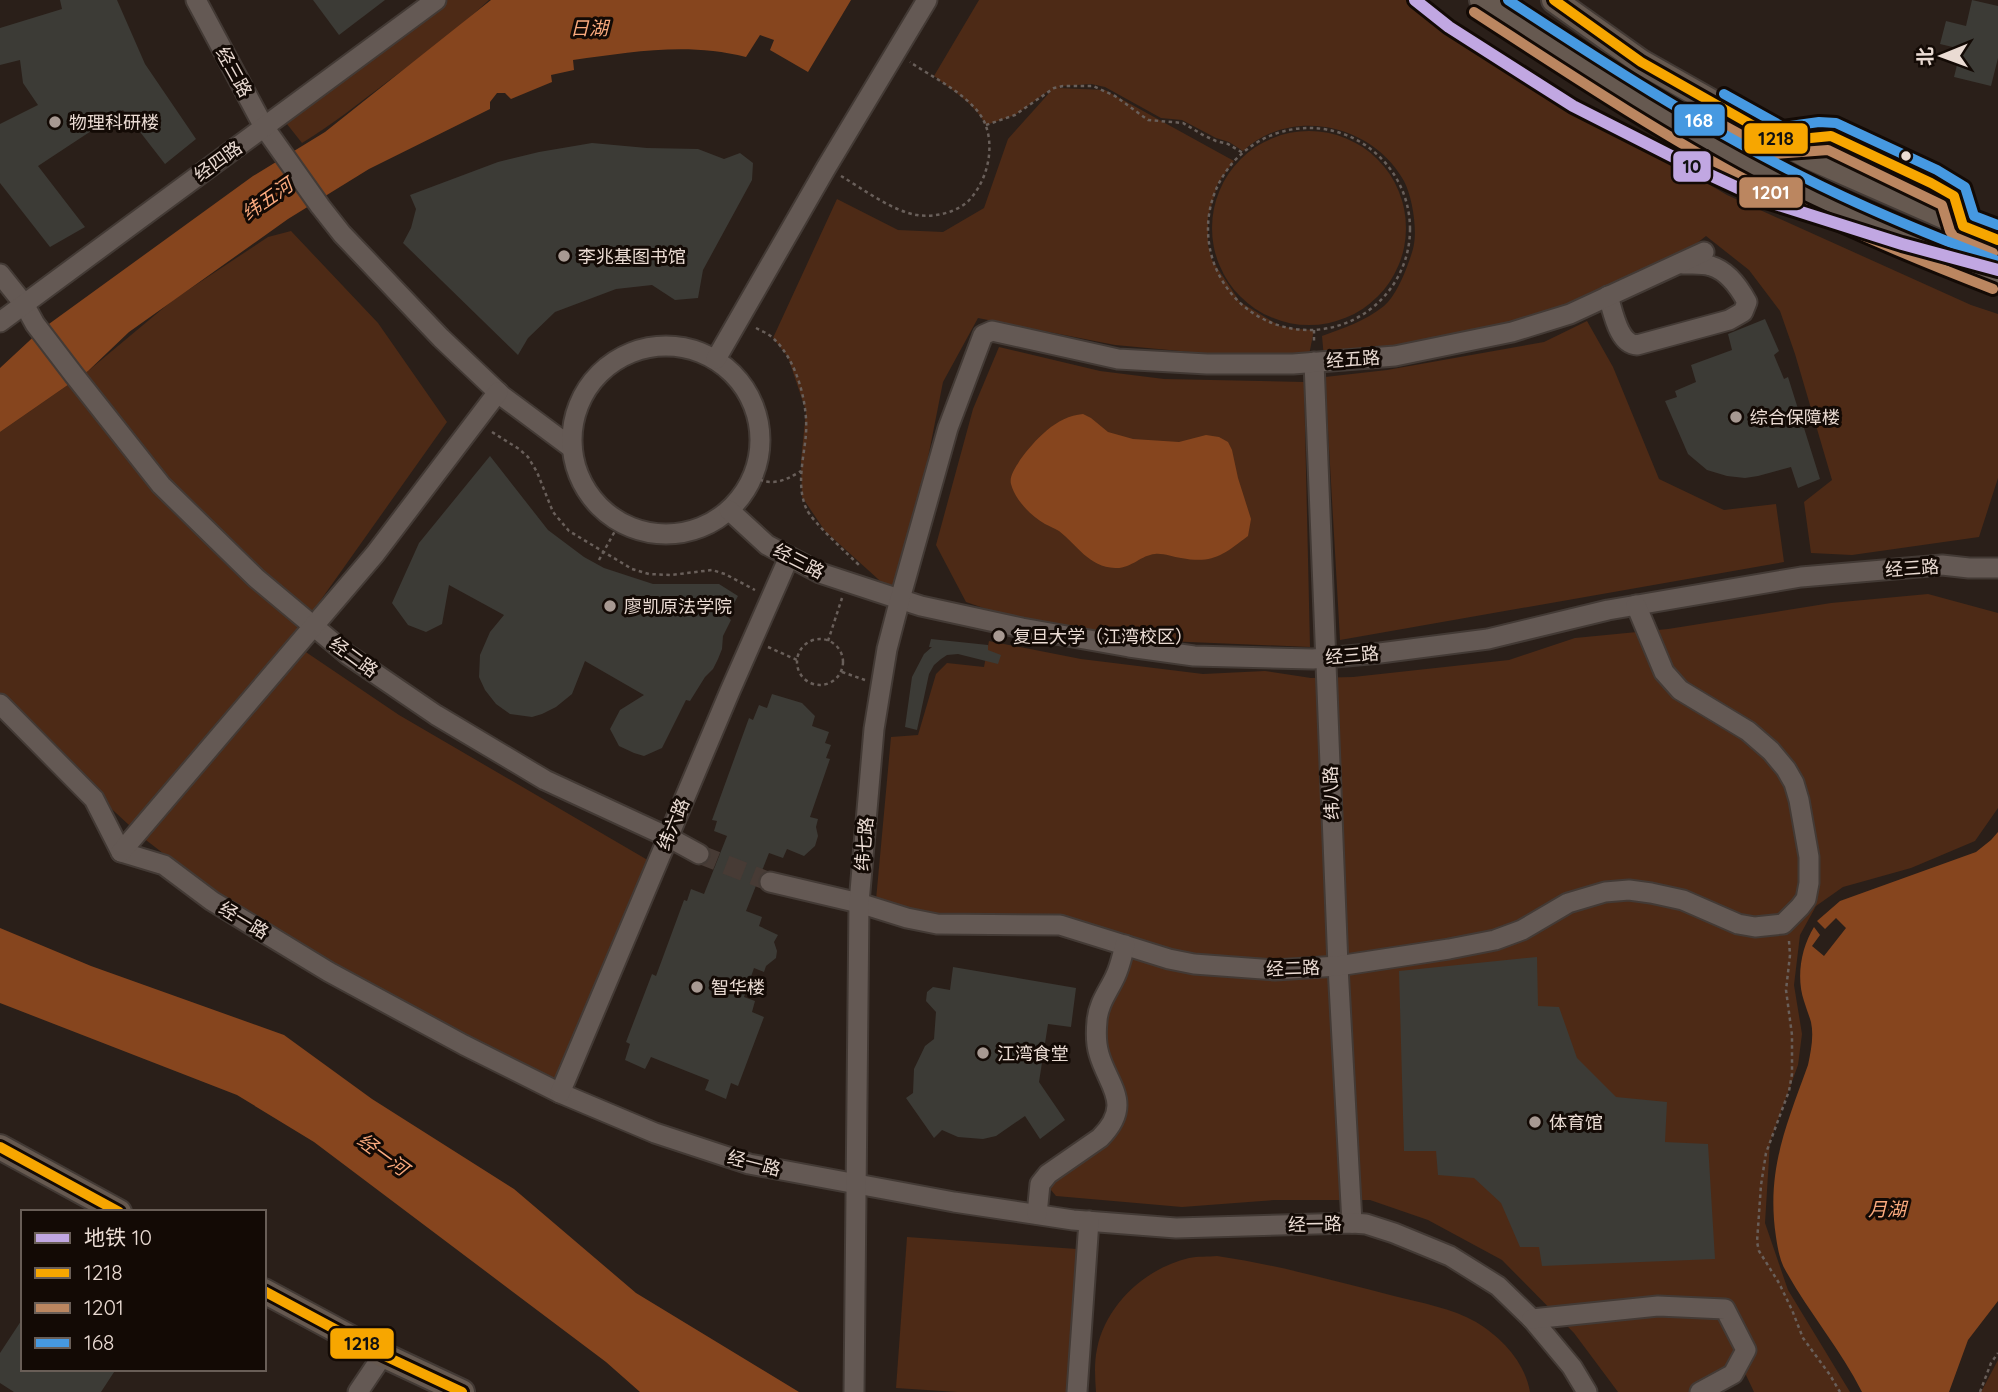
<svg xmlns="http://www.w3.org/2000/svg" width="1998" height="1392" viewBox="0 0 1998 1392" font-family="Quicksand,'Noto Sans SC',sans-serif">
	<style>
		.green { fill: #4d2a16 }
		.water { fill: #86451e }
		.building { fill: #3c3b36 }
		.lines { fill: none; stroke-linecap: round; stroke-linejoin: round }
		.minor-tunnel { stroke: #473b35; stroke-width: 19; stroke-dasharray: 19 10; stroke-linecap: butt }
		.minor-casing { stroke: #433a35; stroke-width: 23 }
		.major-casing { stroke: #433a35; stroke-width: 28 }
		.path { stroke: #695f5a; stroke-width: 2.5; stroke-dasharray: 3.5 3.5; stroke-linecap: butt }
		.minor { stroke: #645954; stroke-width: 19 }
		.major { stroke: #665950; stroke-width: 24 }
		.bus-1-casing { stroke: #130a05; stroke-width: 16 }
		.bus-2-casing { stroke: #130a05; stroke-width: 16 }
		.bus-3-casing { stroke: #130a05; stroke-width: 16 }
		.bus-1 { stroke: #f7a600; stroke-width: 10 }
		.bus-2 { stroke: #bb8660; stroke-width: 10 }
		.bus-3 { stroke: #4699e1; stroke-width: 10 }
		.metro-1-casing { stroke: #130a05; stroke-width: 18 }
		.metro-1 { stroke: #c1a7e2; stroke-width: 12 }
		.poi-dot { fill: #a79992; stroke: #130a05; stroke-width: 2.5 }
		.bus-dot { fill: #eadbd3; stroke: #130a05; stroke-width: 2.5 }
		.labels { text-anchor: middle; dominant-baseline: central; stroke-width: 6; stroke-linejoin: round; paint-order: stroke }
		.street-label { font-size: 18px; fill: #eadbd3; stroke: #130a05 }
		.poi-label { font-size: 18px; fill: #eadbd3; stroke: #130a05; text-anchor: start }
		.water-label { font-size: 19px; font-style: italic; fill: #faaa7e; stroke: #130a05 }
		.line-badge { stroke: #130a05; stroke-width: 2.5 }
		.badge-label { font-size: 19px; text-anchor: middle; font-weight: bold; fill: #fff }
		.pale-badge-label { font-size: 19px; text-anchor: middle; font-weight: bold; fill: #111 }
	</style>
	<rect width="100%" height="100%" fill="#2a1f19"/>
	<g class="green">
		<path d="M441 0H489C457 30 422 56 387 82 359 103 332 125 302 143L283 119Z"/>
		<path d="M979 0H1416L1491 56 1727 195 1971 305 1998 314V478L1979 537 1852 555 1811 553 1804 502 1832 480 1795 354 1780 311 1749 270 1706 236 1687 251 1567 309 1509 328 1390 349 1324 358 1322 336C1344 328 1365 321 1384 306 1395 296 1403 278 1408 264 1410 258 1413 251 1414 244 1417 227 1412 196 1404 181 1373 124 1291 106 1243 151L1229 142 1216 138 1182 120 1161 118 1105 87 1091 84 1063 86 1058 88 1105 90 1234 161 1218 183 1208 217V245L1212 260 1240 302 1280 326 1297 329 1314 330 1309 355 1212 354 1115 345 978 318 943 382 900 599 825 531 802 497 801 461 806 411 788 357 773 338 837 199 898 230 943 232 984 208 1008 139 1051 91 1047 92 1015 115 986 125C974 103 953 91 934 76Z"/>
		<circle cx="1309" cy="228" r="97"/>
		<path d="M291 231 378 323 447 422 291 642 399 715 651 862 560 1086 363 984 225 901 142 837 90 789 0 698V432L88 371 173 300 268 237Z"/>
		<path d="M1587 321 1613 367 1659 479 1724 510 1776 504 1784 562 1340 640 1325 377 1387 370 1544 342Z"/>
		<path d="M999 347 1100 371 1164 379 1304 382 1310 647 1142 640 995 612 966 602 936 545 973 409Z"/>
		<path d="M1928 594 1998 613V808L1975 841 1911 868 1843 887 1816 906 1800 935 1794 985 1802 1034 1798 1065 1770 1142 1765 1223 1788 1290 1850 1392H1754L1745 1373 1708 1392H1618L1574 1333 1502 1260 1428 1220 1370 1200H1274L1182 1207 1056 1196 1046 1184 1091 1156 1110 1136V1064L1102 1028 1129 941 942 919 876 900 891 737 918 735 936 674 947 663 984 667 989 641 1081 659 1203 674 1265 671 1311 678 1353 677 1509 660 1575 638 1668 629 1831 603Z"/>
		<path d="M907 1237 1077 1249 1067 1392H957L896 1388Z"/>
		<path d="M1217 1256C1277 1265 1336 1281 1394 1296 1421 1303 1452 1308 1476 1322 1501 1337 1525 1362 1530 1392H1096C1095 1378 1094 1363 1097 1349 1106 1304 1146 1268 1189 1258 1198 1256 1208 1257 1217 1256Z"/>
		<path d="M1998 1360V1392H1981Z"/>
	</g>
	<g class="water">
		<path d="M491 0H851L808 72 770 50 774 40 760 35 746 57C687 42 632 52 573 60L574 70 551 75 552 82 511 99 505 93H497L490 102V109L369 169 288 219 129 332 88 371 0 432V368L42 329 253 176 325 132Z"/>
		<path d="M1083 414 1091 418 1108 432 1133 439 1179 442 1206 435 1219 437 1228 442 1232 450 1238 478 1251 519 1248 536C1223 555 1213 564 1181 558 1173 557 1163 553 1155 554 1141 555 1131 569 1115 568 1089 567 1077 545 1059 531 1054 528 1049 526 1045 524 1031 516 1015 500 1011 484 1009 476 1016 467 1020 460 1035 440 1056 416 1083 414Z"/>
		<path d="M1998 832V1301L1968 1340 1949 1392H1862C1841 1350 1810 1314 1787 1273 1780 1262 1778 1250 1776 1237 1766 1171 1786 1126 1808 1065 1811 1051 1814 1036 1811 1022 1809 1015 1806 1008 1804 1001 1796 977 1801 948 1814 927L1820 935 1812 946 1824 956 1846 928 1836 918 1825 929 1817 921 1840 901 1976 852 1991 840Z"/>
		<path d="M0 928 91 966 284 1035 372 1099 514 1189 636 1293 799 1392H640L606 1362 314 1142 237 1095 0 1003Z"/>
	</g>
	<g class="building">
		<path d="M60 0H117L145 64 196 139 165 164 123 110 38 166 85 227 50 247 0 183V124L38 105 23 83 20 60 0 65V28L62 9Z"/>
		<path d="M313 0H385L339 35Z"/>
		<path d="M1972 0 1998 6V58L1991 86 1954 77 1961 49 1940 44 1946 21 1966 26Z"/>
		<path d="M592 143 647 148 698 149 724 159 740 153 753 163 752 180 703 270 698 298 675 300 652 285 616 289 555 312 528 338 518 355 403 243 411 228 416 209 410 195 498 162 539 152Z"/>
		<path d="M1765 319 1779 351 1774 355 1784 379 1788 377 1820 479 1798 488 1791 467 1758 476 1745 478 1727 476 1707 470 1688 454 1665 401 1677 397 1675 391 1696 382 1691 365 1732 350 1728 334Z"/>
		<path d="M490 456 548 530 584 557 604 568 653 584H719L738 596 727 616 731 620 723 636 722 649 718 659 713 669 705 677 690 701 686 700 662 748 644 756 634 753 619 746 610 729 620 710 644 695 585 661 572 694 556 707 542 714 532 717 510 714 496 704 485 690 479 677 480 655 490 632 504 615 449 585 442 624 426 632 408 625 392 603 419 543Z"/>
		<path d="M931 639 988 645V650L1001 655 998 664 958 654 947 655 941 659 934 665 929 674 917 730 905 727 912 677 924 654 932 647H929Z"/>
		<path d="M772 694 802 703 815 716 812 726 829 732 825 743 831 745 826 758 830 759 810 817 818 819 816 827 818 836 815 846 804 856 787 849 783 858 769 853 746 911 762 917 759 926 778 935 774 942 777 951 776 958 766 966 764 972 754 968 744 997 755 1001 752 1012 764 1017 738 1086 731 1083 726 1099 705 1090 709 1080 651 1057 645 1069 625 1060 630 1044 626 1042 652 974 656 976 684 900 687 901 691 889 704 894 727 836 714 831 717 821 712 820 749 718 753 720 759 705 767 708Z"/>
		<path d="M1537 957 1538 1006 1559 1007 1577 1058 1616 1097 1667 1102 1665 1142 1708 1144 1715 1259 1542 1266 1539 1247H1520L1501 1203 1474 1178 1438 1175 1436 1151H1404L1399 971Z"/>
		<path d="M953 967 1076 988 1071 1027 1048 1024 1039 1082 1065 1120 1040 1139 1025 1116 996 1136 983 1139 958 1137 942 1130 934 1138 906 1098 913 1093 914 1069 925 1046 934 1039 936 1012 926 1001 927 992 933 987 950 990Z"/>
		<path d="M23 1318V1369H116L101 1392H14L0 1383V1353Z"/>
	</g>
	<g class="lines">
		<path class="minor-tunnel" d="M699 854 770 882"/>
		<g class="minor-casing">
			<g id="minor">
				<path d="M196 0 264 127 320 206 342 234 441 338 502 396 572 448"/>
				<path d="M1780 141 1821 136H1831L1931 183 1954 196 1963 226"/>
				<path d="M0 274 24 304 35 324 74 375 161 485 256 578 348 655 436 715 545 780 668 837 699 854"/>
				<path d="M1608 296C1613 311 1618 344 1637 345L1729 320 1743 312 1747 302C1739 287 1728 271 1711 266 1703 263 1692 264 1683 264"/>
				<path d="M0 322 436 0"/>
				<circle cx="666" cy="440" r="94"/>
				<path d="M716 359 826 168 927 0"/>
				<path d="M1314 362 1338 966 1352 1223"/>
				<path d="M729 510 767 545 820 573 890 596 921 606 1022 628 1129 647 1194 656 1313 659 1380 653 1488 639 1608 610 1801 577 1942 565 1969 568H1998"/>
				<path d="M0 704 94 799 121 852 164 865 212 901 329 972 464 1045 560 1093 655 1133 749 1164 954 1202 1073 1220 1176 1228 1352 1223 1366 1224 1394 1233 1450 1256 1498 1286 1532 1319 1572 1367 1587 1392"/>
				<path d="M121 852 375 554 498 392"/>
				<path d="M770 882 859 903 907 918 937 924 1060 925 1169 959 1194 964 1275 970 1338 966 1449 949 1495 940 1522 930 1568 903 1605 892 1629 890 1651 893 1683 900 1738 924 1755 927 1783 924 1800 907 1806 899 1809 883V857L1799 800 1794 783 1786 769 1771 751 1748 731 1680 690 1664 672 1636 605"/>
				<path d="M560 1093 730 691 789 557"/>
				<path d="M1037 1214 1040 1184 1048 1174 1100 1138C1134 1104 1108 1086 1099 1054 1096 1044 1096 1031 1097 1021 1098 1004 1108 992 1115 977 1120 967 1122 956 1125 945"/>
				<path d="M1532 1319 1658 1306 1725 1309 1746 1350 1733 1374 1700 1392"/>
				<path d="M358 1392 383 1355"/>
				<path d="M854 1392 859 903 874 729 887 649 900 599 948 428 983 335 992 331 1118 359 1207 364H1293L1395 356 1512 332 1570 314 1704 252"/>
				<path d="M1077 1392 1089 1221"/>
			</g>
		</g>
		<g class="major-casing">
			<g id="major">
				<path d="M1482 0C1585 67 1687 135 1797 190 1862 223 1930 250 1998 276"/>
				<path d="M1554 0 1641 62 1809 157 1998 240"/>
				<path d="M0 1147 119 1212"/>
				<path d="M264 1291 383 1355 462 1392"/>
			</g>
		</g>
		<g class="path">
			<path d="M986 125 1015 115 1054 88 1063 86H1093L1115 96 1148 120 1183 123 1203 135 1216 141 1228 144 1243 153"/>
			<circle cx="1309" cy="229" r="101"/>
			<path d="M841 176C863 189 892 211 917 215 934 218 960 212 971 198 990 176 997 137 979 113 962 91 932 77 910 62"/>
			<path d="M756 328C762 331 769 334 774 339 797 361 808 403 806 434 804 458 796 484 806 508 811 521 849 555 861 567"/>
			<path d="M1314 330V344"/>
			<path d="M492 432 519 449 528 457 537 472 553 512 569 531 632 569 649 574 671 575 712 570 725 574 755 590"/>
			<path d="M753 477C772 486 783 482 801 471"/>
			<path d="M599 560 620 522"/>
			<circle cx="820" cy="662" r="23"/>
			<path d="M828 641 842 598"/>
			<path d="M768 647 797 660"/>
			<path d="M842 672 865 680"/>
			<path d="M1789 941 1790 955 1786 990 1792 1035V1074L1789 1091 1766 1153 1761 1185 1757 1242 1759 1251 1779 1283 1792 1310 1803 1338 1830 1375 1840 1392"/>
			<path d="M1980 1392 1991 1363 1998 1353"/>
		</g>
		<use href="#minor" class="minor"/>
		<use href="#major" class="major"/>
		<g class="bus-1-casing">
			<g id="bus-1">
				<path d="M1554 0 1641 62 1780 141 1831 136 1931 183 1954 196 1963 226 1998 240"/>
				<path d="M0 1147 119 1212"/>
				<path d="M264 1291 383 1355 462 1392"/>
			</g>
		</g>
		<g class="bus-2-casing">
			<g id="bus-2">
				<path d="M1474 12C1565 71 1655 131 1750 182 1829 223 1910 257 1993 289"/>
				<path d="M1710 118 1776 154 1828 150 1942 205 1950 231 1954 237 1993 253"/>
			</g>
		</g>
		<g class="bus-3-casing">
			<g id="bus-3">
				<path d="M1508 0C1604 63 1700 125 1803 177 1866 209 1932 236 1998 261"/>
				<path d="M1724 94 1783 127 1819 122 1836 123 1937 170 1965 187 1974 216 1998 225"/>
			</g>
		</g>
		<use href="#bus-1" class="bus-1"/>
		<use href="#bus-2" class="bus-2"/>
		<use href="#bus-3" class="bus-3"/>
		<g class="metro-1-casing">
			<path id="metro-1" d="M1415 0 1449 27 1573 106 1695 168 1766 201 1902 244 1998 270"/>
		</g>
		<use href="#metro-1" class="metro-1"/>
	</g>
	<g class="poi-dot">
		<circle cx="55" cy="122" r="7"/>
		<circle cx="564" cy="256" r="7"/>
		<circle cx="1736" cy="417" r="7"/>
		<circle cx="610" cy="606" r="7"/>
		<circle cx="999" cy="636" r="7"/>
		<circle cx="697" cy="987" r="7"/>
		<circle cx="983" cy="1053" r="7"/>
		<circle cx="1535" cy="1122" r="7"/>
	</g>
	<circle class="bus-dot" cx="1906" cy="156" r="6"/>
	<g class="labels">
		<g class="street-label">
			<text transform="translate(234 72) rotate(61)">经三路</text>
			<text transform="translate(218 161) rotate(-36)">经四路</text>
			<text transform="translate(1353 359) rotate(-4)">经五路</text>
			<text transform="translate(799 561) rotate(27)">经三路</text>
			<text transform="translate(1912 568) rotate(-4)">经三路</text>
			<text transform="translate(1352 655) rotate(-5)">经三路</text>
			<text transform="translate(354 657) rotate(36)">经二路</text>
			<text transform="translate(1331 793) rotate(-92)">纬八路</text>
			<text transform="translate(673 824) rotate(-67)">纬六路</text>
			<text transform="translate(864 844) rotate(-85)">纬七路</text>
			<text transform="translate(244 920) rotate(31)">经一路</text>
			<text transform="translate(1293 968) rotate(-2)">经二路</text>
			<text transform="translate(754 1163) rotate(14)">经一路</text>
			<text transform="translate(1315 1224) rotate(-1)">经一路</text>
		</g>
		<g class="poi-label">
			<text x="69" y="122">物理科研楼</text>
			<text x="578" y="256">李兆基图书馆</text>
			<text x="1750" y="417">综合保障楼</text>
			<text x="624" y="606">廖凯原法学院</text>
			<text x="1013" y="636">复旦大学（江湾校区）</text>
			<text x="711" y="987">智华楼</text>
			<text x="997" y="1053">江湾食堂</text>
			<text x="1549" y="1122">体育馆</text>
		</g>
		<g class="water-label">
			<text x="589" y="28">日湖</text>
			<text transform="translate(267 199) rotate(-35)">纬五河</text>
			<text transform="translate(383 1154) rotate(36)">经一河</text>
			<text x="1887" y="1209">月湖</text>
		</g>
	</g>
	<g class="line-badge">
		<rect x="1673" y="103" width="53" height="34" rx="7" fill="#4699e1"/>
		<rect x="1743" y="122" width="66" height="33" rx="7" fill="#f7a600"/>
		<rect x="1672" y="150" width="40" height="33" rx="7" fill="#c1a7e2"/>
		<rect x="1738" y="176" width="66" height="33" rx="7" fill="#bb8660"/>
		<rect x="329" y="1327" width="66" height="33" rx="7" fill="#f7a600"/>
	</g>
	<g class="badge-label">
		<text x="1699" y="127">168</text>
		<text x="1771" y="199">1201</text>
	</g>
	<g class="pale-badge-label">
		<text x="1776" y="145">1218</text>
		<text x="1692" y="173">10</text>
		<text x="362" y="1350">1218</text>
	</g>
	<rect x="21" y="1210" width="245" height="161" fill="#130a05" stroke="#695e57" stroke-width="2"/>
	<rect x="35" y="1233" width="35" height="10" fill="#c1a7e2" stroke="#695e57" stroke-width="2"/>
	<text x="84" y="1245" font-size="21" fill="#eadbd3">地铁 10</text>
	<rect x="35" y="1268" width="35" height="10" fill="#f7a600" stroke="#695e57" stroke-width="2"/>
	<text x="84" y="1280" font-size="21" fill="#eadbd3">1218</text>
	<rect x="35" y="1303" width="35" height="10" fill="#bb8660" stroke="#695e57" stroke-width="2"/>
	<text x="84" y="1315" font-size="21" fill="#eadbd3">1201</text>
	<rect x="35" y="1338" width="35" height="10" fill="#4699e1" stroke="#695e57" stroke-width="2"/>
	<text x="84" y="1350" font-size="21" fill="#eadbd3">168</text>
	<g transform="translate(1942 56) rotate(269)" stroke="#130a05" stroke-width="5" paint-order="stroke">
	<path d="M0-5L12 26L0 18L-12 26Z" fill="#eadbd3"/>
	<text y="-10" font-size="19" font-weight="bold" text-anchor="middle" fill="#eadbd3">北</text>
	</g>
</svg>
